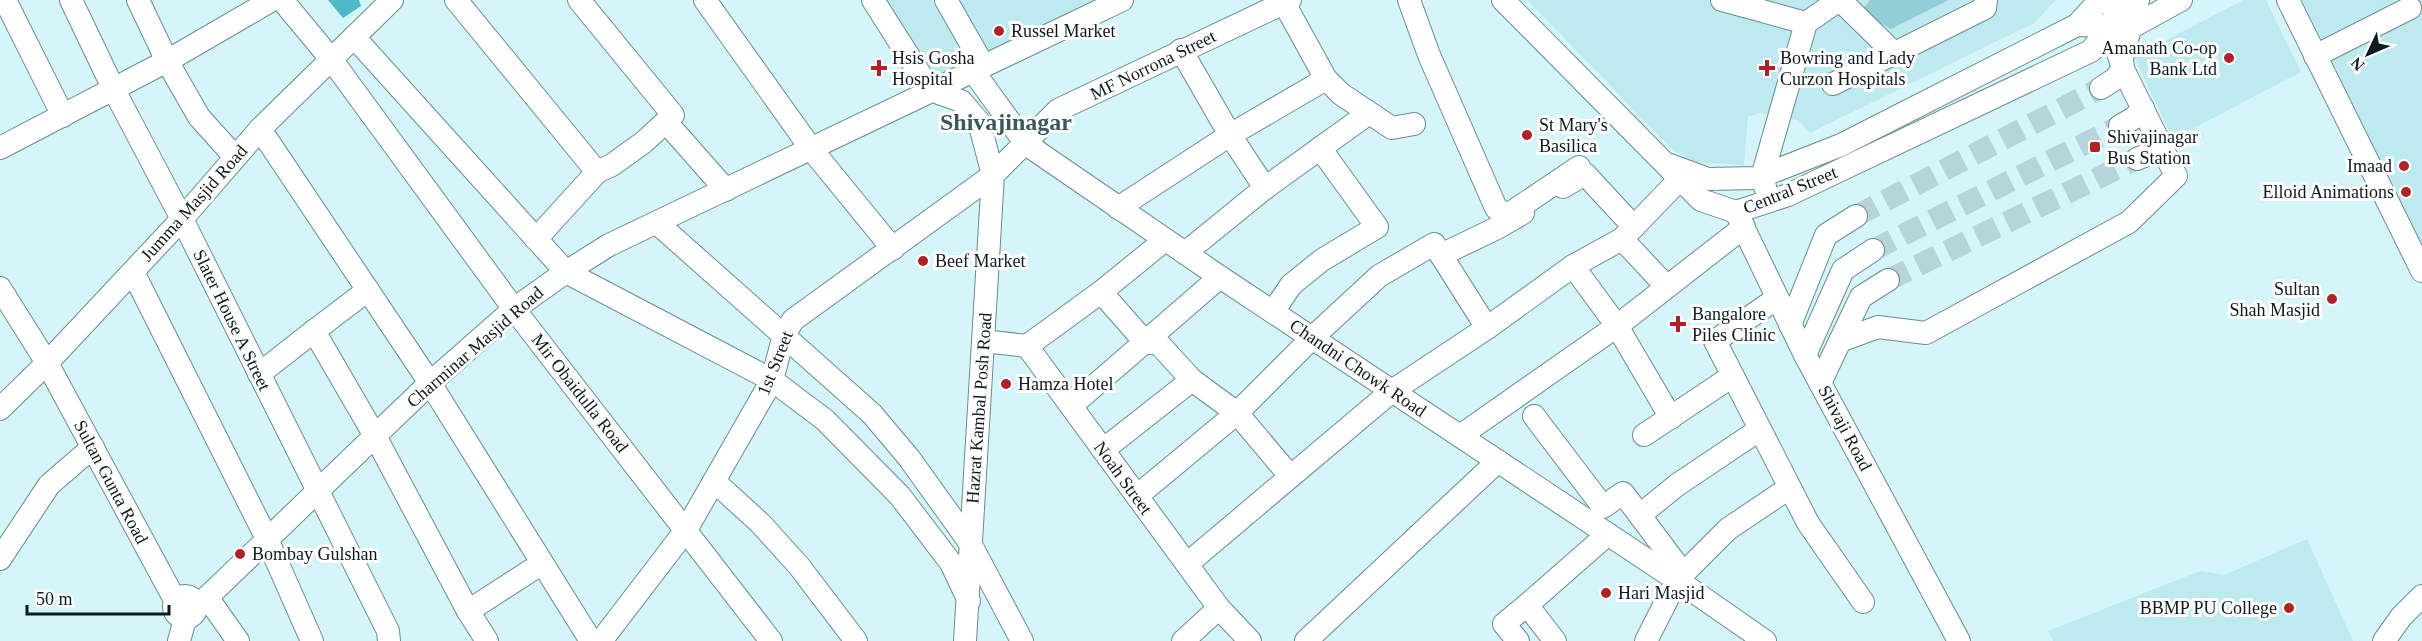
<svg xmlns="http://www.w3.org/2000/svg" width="2422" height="641" viewBox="0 0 2422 641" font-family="'Times New Roman',serif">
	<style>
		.built { fill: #bdeaef }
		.green { fill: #91ced6 }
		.water { fill: #4bb9c6 }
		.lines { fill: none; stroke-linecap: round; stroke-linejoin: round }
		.minor-tunnel { stroke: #b6d5da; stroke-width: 22; stroke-dasharray: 22 11; stroke-linecap: butt }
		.minor-casing { stroke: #6b8b8f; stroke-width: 24 }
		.minor { stroke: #fff; stroke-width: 22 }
		.poi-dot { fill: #b22125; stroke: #fff; stroke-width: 2 }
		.labels { text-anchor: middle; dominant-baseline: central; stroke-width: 6; stroke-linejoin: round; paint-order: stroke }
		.poi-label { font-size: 18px; fill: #0d1a1c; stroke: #fff; text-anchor: start }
		.street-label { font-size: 18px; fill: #0d1a1c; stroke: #fff }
		.district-label { font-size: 24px; font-weight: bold; fill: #3a585c; stroke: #fff }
	</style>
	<rect width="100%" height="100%" fill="#d4f6fb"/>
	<g class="built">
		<path d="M880 0H1095L931 80Z"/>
		<path d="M1527 0H2056L2034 23 1810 133 1798 120 1760 113 1748 117 1744 165 1691 162 1671 148Z"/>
		<path d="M2243 0H2266L2301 72 2173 139 2134 57Z"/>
		<path d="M2302 0H2422V245Z"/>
		<path d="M2307 539 2353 641H2053L2048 631 2200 571 2224 575Z"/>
	</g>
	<path class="green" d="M1870 0H1949L1891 29 1861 11Z"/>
	<path class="water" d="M328 0H359L361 6 343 18Z"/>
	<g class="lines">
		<g class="minor-tunnel">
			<path d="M1856 216 2101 88"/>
			<path d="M1873 250 2120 126"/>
			<path d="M1888 280 2137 159"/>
		</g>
		<g class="minor-casing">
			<g id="minor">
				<path d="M5 0 63 116"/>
				<path d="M71 0 114 90 182 219 388 631 389 641"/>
				<path d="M138 0 167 61 272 0"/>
				<path d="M282 0 331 59 514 309 771 641"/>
				<path d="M456 0 597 172"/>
				<path d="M705 0 812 150 893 249"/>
				<path d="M873 0 930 90"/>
				<path d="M946 0 983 65"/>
				<path d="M1409 0 1429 55 1496 208 1501 213 1512 212 1579 167"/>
				<path d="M1503 0 1701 200 1736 212 1788 195 2091 51 2110 26 2120 0"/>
				<path d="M1722 0 1806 23"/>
				<path d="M1840 0 1894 53"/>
				<path d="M2288 0 2422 271"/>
				<path d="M1284 3 1326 79 1341 94 1392 128 1414 124"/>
				<path d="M2128 29 2181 0"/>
				<path d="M354 37 566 272 772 380 825 420 900 496 951 563 969 601"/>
				<path d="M1181 50 1230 135 1265 188"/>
				<path d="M2315 56 2410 8"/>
				<path d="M973 71 1026 144 1220 277 1677 580 1765 641"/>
				<path d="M1833 84 1985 8 1986 0"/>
				<path d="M2101 88 2115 79 2123 69 2122 58 2138 0"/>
				<path d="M666 122 726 190"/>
				<path d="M2120 126 2134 118 2143 108"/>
				<path d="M260 129 430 383 591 641"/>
				<path d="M0 148 167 61 199 117 235 157"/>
				<path d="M2137 159 2148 154 2157 140"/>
				<path d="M1670 165 1708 179 1757 178 1841 145 2077 25 2100 0"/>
				<path d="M1563 187 1585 174 1634 227"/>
				<path d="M1765 187 1762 177 1806 23 1839 0"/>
				<path d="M1118 208 1230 135 1326 79"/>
				<path d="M1736 212 1805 355 1959 641"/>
				<path d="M657 223 872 414 909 458 970 543 1022 641"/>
				<path d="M1624 237 1679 180"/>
				<path d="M536 239 597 172 612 165 644 142 673 115 579 0"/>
				<path d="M1185 253 1265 188 1369 113"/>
				<path d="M1573 266 1617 326 1671 418"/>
				<path d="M133 272 267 539 312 641"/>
				<path d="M0 288 47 363 175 600"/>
				<path d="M368 290 314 331 375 436 468 611 487 641"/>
				<path d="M1101 292 1145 342 1159 344 1192 380"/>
				<path d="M1776 299 1715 341 1808 523 1863 602"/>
				<path d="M1273 312 1291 285 1322 260 1377 227 1320 148"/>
				<path d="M1790 325 1826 235 1856 216"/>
				<path d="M1487 328 1441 255 1499 227 1523 213"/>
				<path d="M984 341 1027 346 1219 608 1250 641"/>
				<path d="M1840 341 1861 297 1888 280"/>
				<path d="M1027 346 1101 292 1165 240"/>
				<path d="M1805 355 1843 270 1873 250"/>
				<path d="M259 374 314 331"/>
				<path d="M1820 383 1840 341 1878 327 1926 333 2129 222 2176 176 2123 69 2110 26 2077 25"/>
				<path d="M1071 406 1220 277"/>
				<path d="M0 409 47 363 182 219 260 129 392 0"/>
				<path d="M1534 416 1603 507 1623 493 1683 573"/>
				<path d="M1644 435 1731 377"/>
				<path d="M1460 436 1617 326 1744 227"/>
				<path d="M1103 450 1192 380 1237 413 1290 476"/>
				<path d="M714 481 760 523 799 566 856 641"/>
				<path d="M1137 496 1237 413 1312 338 1379 276 1434 244 1441 255"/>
				<path d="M1640 515 1677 485 1759 430"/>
				<path d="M0 559 49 485 93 447"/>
				<path d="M1187 564 1392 391 1487 328 1573 266 1622 239 1666 286"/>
				<circle cx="185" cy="607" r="11"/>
				<path d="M207 597 238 641"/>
				<path d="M196 608 430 383 514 309 566 272 609 245 1122 0"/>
				<path d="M468 611 541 564"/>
				<path d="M179 641 185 619"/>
				<path d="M601 641 686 530 772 380 784 335 793 320 993 175 979 122 961 101 930 90"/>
				<path d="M965 641 993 175 1058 110 1290 0"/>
				<path d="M1183 641 1219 608"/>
				<path d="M1306 641 1498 461"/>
				<path d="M1518 641 1504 624 1527 605"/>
				<path d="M1555 641 1527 605 1608 534"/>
				<path d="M1646 641 1677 580 1728 529 1789 488"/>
				<path d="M2384 641 2401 617 2422 596"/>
			</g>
		</g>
		<use href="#minor" class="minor"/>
	</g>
	<g class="poi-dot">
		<circle cx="999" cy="31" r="6"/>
		<circle cx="2229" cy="58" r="6"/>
		<path d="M876 59h6v6h6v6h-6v6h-6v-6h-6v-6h6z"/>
		<path d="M1764 59h6v6h6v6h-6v6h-6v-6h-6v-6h6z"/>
		<circle cx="1527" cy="135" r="6"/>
		<rect x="2089" y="141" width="12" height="12" rx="3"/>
		<circle cx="2404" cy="166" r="6"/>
		<circle cx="2406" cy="192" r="6"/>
		<circle cx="923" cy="261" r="6"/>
		<circle cx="2332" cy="299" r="6"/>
		<path d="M1675 315h6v6h6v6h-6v6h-6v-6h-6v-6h6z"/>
		<circle cx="1006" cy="384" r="6"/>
		<circle cx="240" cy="554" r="6"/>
		<circle cx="1606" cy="593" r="6"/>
		<circle cx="2289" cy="608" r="6"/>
	</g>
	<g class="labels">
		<g class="poi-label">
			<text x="1011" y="31">Russel Market</text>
			<text x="2217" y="48" text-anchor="end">Amanath Co-op<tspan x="2217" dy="21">Bank Ltd</tspan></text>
			<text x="892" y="58">Hsis Gosha<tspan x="892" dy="21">Hospital</tspan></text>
			<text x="1780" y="58">Bowring and Lady<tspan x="1780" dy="21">Curzon Hospitals</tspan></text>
			<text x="1539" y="125">St Mary's<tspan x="1539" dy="21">Basilica</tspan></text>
			<text x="2107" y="137">Shivajinagar<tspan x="2107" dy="21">Bus Station</tspan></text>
			<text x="2392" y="166" text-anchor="end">Imaad</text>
			<text x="2394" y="192" text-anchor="end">Elloid Animations</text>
			<text x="935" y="261">Beef Market</text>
			<text x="2320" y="289" text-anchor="end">Sultan<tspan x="2320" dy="21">Shah Masjid</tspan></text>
			<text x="1692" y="314">Bangalore<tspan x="1692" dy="21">Piles Clinic</tspan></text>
			<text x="1018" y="384">Hamza Hotel</text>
			<text x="252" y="554">Bombay Gulshan</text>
			<text x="1618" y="593">Hari Masjid</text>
			<text x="2277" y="608" text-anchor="end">BBMP PU College</text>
		</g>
		<g class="street-label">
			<text transform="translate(1153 65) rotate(-26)">MF Norrona Street</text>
			<text transform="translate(1790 190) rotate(-22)">Central Street</text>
			<text transform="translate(194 203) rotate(-48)">Jumma Masjid Road</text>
			<text transform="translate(232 320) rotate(64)">Slater House A Street</text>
			<text transform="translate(475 347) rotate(-41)">Charminar Masjid Road</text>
			<text transform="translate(775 363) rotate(-68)">1st Street</text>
			<text transform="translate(1358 368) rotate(34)">Chandni Chowk Road</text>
			<text transform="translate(580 393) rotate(52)">Mir Obaidulla Road</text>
			<text transform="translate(979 408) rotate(-86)">Hazrat Kambal Posh Road</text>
			<text transform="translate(1845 428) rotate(62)">Shivaji Road</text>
			<text transform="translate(1123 478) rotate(54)">Noah Street</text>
			<text transform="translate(111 482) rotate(62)">Sultan Gunta Road</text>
		</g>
		<g class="district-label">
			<text x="1006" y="122">Shivajinagar</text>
		</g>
	</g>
	<g transform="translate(2368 54) rotate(226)" stroke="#ffffff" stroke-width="4.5" paint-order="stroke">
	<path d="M0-4.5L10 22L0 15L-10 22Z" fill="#0d1a1c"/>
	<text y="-9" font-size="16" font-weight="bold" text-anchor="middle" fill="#0d1a1c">N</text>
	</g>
	<path d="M27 605v9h142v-9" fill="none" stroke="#0d1a1c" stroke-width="3"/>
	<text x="36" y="605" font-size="18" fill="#0d1a1c" stroke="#ffffff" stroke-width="4.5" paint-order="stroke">50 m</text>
</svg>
